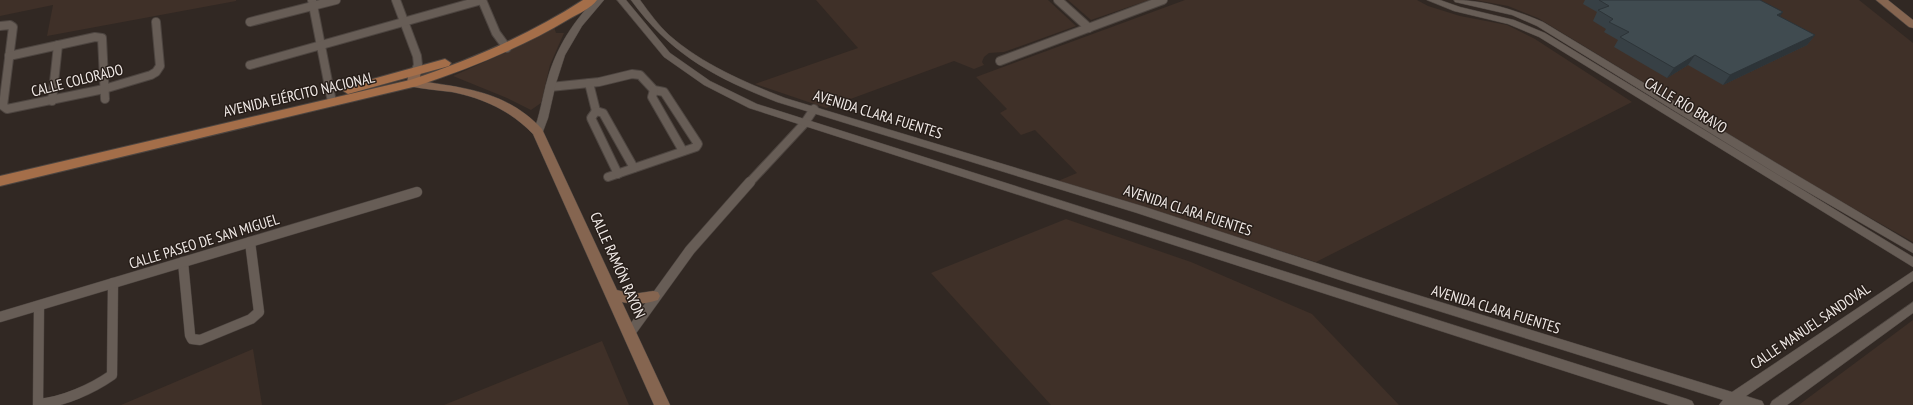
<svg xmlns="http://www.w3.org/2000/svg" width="1913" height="405" viewBox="0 0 1913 405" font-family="'PT Sans Narrow',sans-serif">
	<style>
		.built { fill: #3f3028 }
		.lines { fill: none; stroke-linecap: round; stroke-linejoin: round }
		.minor-far1-casing { stroke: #4d4540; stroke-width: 10 }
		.minor-casing { stroke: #4d4540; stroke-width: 11 }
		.tertiary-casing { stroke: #4d4540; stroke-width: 1 }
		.secondary-casing { stroke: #4d4540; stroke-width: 1 }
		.primary-casing { stroke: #4d4540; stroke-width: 2 }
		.minor-far1 { stroke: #675d56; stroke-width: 8 }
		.minor { stroke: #675d56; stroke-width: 10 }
		.tertiary { fill: #675d56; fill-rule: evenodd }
		.secondary { fill: #856550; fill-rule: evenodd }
		.primary { fill: #a46e49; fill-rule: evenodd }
		.wall { fill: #374045 }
		.shaded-wall { fill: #2d3438 }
		.building { fill: #404b50; stroke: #2d3438 }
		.labels { text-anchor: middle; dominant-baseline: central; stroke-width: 3; stroke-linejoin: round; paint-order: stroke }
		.street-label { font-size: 15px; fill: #f0e9e6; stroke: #271e19 }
	</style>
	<rect width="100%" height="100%" fill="#312823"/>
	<g class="built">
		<path d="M0 0H236V1L47 36 53 5 0 16Z"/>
		<path d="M816 0H1048L1076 26 1004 52 989 53 984 57 982 62 984 65 974 69 954 61 826 108 755 84 858 48Z"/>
		<path d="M1068 0H1149L1091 20Z"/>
		<path d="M1185 0H1417L1428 6 1460 16 1507 25 1535 39 1632 102 1316 262 1058 181 1077 173 1035 130 1021 135 1000 113 1007 109 976 77Z"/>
		<path d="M1475 0H1859L1913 43V242L1816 187 1538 18 1508 6Z"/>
		<path d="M554 27 556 33H564L550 65 541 103 531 110 507 98 453 76 518 47Z"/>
		<path d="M1066 219 1191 262 1312 314 1399 405H1051L931 273Z"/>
		<path d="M1913 320V405H1799L1800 404Z"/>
		<path d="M602 341 629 405H444Z"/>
		<path d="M253 349 262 405H121Z"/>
	</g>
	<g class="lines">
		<g class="minor-far1-casing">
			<g id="minor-far1">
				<path d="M312 0 332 102"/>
				<path d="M396 0 417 56 418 65 415 72"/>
				<path d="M482 0 496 33 507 48"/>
				<path d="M1058 0 1089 28"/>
				<path d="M250 22 336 0"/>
				<path d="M0 26 10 25 13 27 3 106 7 109 104 89 151 75 156 72 160 66 156 22"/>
				<path d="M9 56 95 37 102 38 105 99"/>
				<path d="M1000 61 1163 0"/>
				<path d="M250 65 482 0"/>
				<path d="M589 83 596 111"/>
				<path d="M550 87 599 82 632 74 640 75 654 90 664 92 698 144 696 147 608 177"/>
				<path d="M654 90 652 97 683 151"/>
				<path d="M52 101 58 45"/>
				<path d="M618 174 591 118 596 111 603 113 634 168"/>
				<path d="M749 183 804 124 814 109"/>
			</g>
		</g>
		<g class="minor-casing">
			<g id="minor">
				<path d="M183 262 190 335 192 339 200 340 251 319 259 312 250 242"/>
				<path d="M39 306 38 404C63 402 92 389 112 375L113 283"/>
				<path d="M0 317 417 192"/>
				<path d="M630 333 690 250 750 182"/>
			</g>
		</g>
		<g class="tertiary-casing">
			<g id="tertiary">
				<path d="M595 0H604L582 26 565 55 556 83 548 118 542 134H534L533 132C540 116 542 98 547 81 555 51 572 22 595 0Z"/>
				<path d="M617 0H626L670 53 710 81 757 104 1687 399 1692 401 1694 405H1670L749 108 704 85 664 57Z"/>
				<path d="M631 0H640C649 12 658 25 669 35 702 64 744 82 785 98L1145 207 1356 276 1732 392 1913 271V281L1746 396 1762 401 1764 405H1719L1723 400 1349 283 1137 213 777 102C716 78 671 55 631 0Z"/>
				<path d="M1427 0H1440L1460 7 1514 20 1545 33 1913 257V267L1539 37 1508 24 1454 11Z"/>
				<path d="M1454 0C1485 0 1515 10 1543 22L1788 170 1913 244V253L1780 176 1537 26 1512 15 1455 2Z"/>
				<path d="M1913 302V313L1787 405H1770L1772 401Z"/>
			</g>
		</g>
		<g class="secondary-casing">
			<g id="secondary">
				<path d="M1876 0H1888L1913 20V28L1909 27Z"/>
				<path d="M415 68 421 72 419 81C467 88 507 92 542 129L617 290 633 294 653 291 658 292 660 296 658 300C646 304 634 305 622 302L670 405H654L533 134C511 111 483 98 452 92 437 90 423 89 409 86L407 83 409 72Z"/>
			</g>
		</g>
		<g class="primary-casing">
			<g id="primary">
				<path d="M583 0H597C591 8 578 14 569 19 521 48 470 68 417 86L0 186V176L410 80C471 60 529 35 583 0Z"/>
				<path d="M445 59 451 63 449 66 348 94 342 90 344 87Z"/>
			</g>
		</g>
		<use href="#minor-far1" class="minor-far1"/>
		<use href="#minor" class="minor"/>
		<use href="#tertiary" class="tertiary"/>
		<use href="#secondary" class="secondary"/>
		<use href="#primary" class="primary"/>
	</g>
	<path class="wall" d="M1585 0H1760L1780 17 1815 35 1807 45 1723 85 1688 65 1667 78 1614 47 1618 40 1604 32 1606 29 1593 21 1597 12 1583 4Z"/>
	<g class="shaded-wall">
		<path d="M1783 12 1776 22 1777 15Z"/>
		<path d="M1815 35 1807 45 1723 85 1730 75Z"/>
		<path d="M1695 55 1688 65 1667 78 1674 68Z"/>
	</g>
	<path class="building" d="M1599 0H1760L1783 12 1777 15 1815 35 1730 75 1695 55 1674 68 1620 37 1629 32 1609 22 1613 19 1598 10 1609 6Z"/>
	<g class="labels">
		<g class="street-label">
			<text transform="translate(77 80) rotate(-14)">CALLE COLORADO</text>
			<text transform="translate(299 94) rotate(-13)">AVENIDA EJÉRCITO NACIONAL</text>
			<text transform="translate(1686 105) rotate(31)">CALLE RÍO BRAVO</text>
			<text transform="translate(878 114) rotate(17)">AVENIDA CLARA FUENTES</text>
			<text transform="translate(1188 210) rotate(18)">AVENIDA CLARA FUENTES</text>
			<text transform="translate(204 241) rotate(-17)">CALLE PASEO DE SAN MIGUEL</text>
			<text transform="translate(618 265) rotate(66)">CALLE RAMÓN RAYON</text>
			<text transform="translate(1496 309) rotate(17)">AVENIDA CLARA FUENTES</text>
			<text transform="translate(1810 326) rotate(-34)">CALLE MANUEL SANDOVAL</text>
		</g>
	</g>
</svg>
